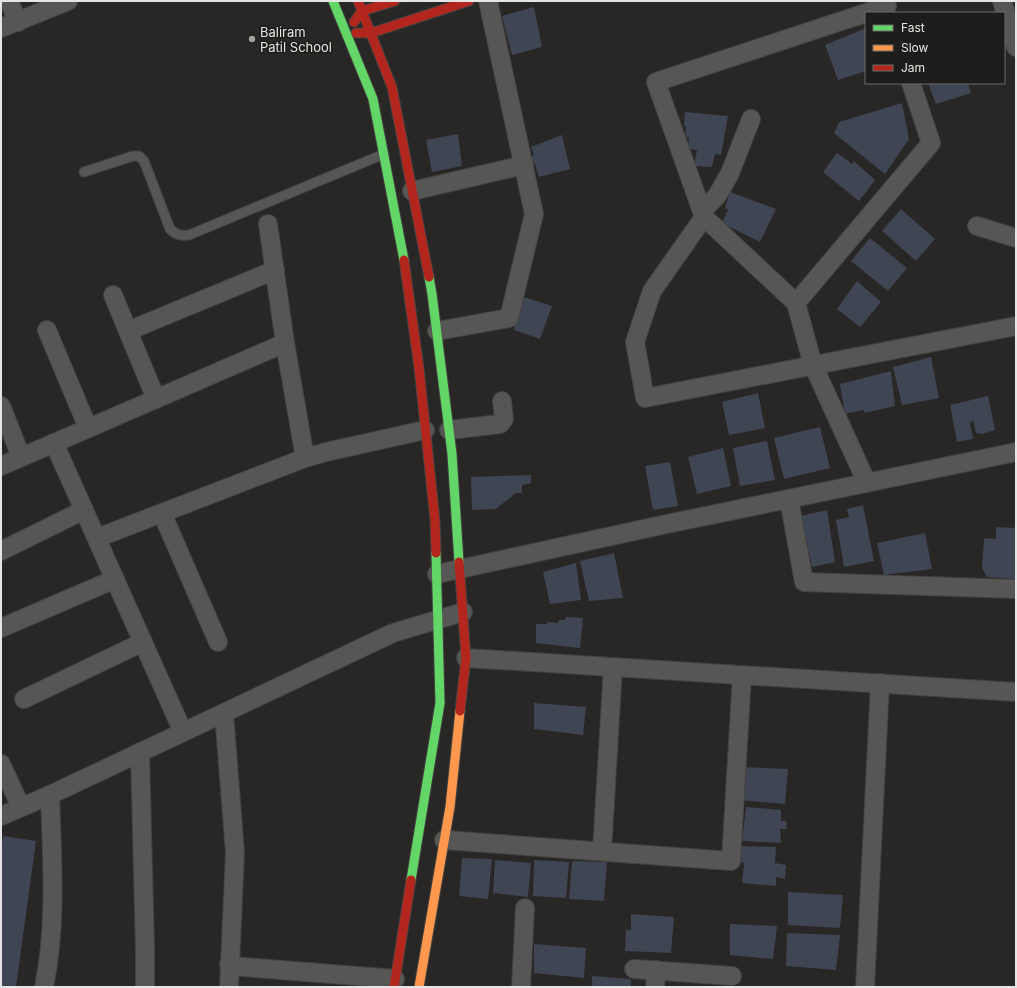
<svg xmlns="http://www.w3.org/2000/svg" width="1017" height="988" viewBox="0 0 1017 988" font-family="Inter,sans-serif">
	<style>
		.building { fill: #404553 }
		.lines { fill: none; stroke-linecap: round; stroke-linejoin: round }
		.lane-casing { stroke: #444341; stroke-width: 11 }
		.street-casing { stroke: #444341; stroke-width: 20 }
		.fast-casing { stroke: #444341; stroke-width: 11 }
		.slow-casing { stroke: #444341; stroke-width: 11 }
		.jam-casing { stroke: #444341; stroke-width: 11 }
		.lane { stroke: #565655; stroke-width: 9 }
		.street { stroke: #565655; stroke-width: 18 }
		.fast { stroke: #63d668; stroke-width: 9 }
		.slow { stroke: #ff974d; stroke-width: 9 }
		.jam { stroke: #b3261e; stroke-width: 9 }
		.poi-dot { fill: #a4a2a0; stroke: #1f1d1b; stroke-width: 1.5 }
		.labels { text-anchor: middle; dominant-baseline: central; stroke-width: 3; stroke-linejoin: round; paint-order: stroke }
		.poi-label { font-size: 13px; fill: #e6e5e3; stroke: #1f1d1b; text-anchor: start }
	</style>
	<rect width="100%" height="100%" fill="#282725"/>
	<g class="building">
		<path d="M534 7 542 47 512 55 502 16Z"/>
		<path d="M866 28V71L838 80 825 45Z"/>
		<path d="M928 83H968L971 93 936 104Z"/>
		<path d="M902 103 909 139 885 174 834 133 839 122Z"/>
		<path d="M685 112 728 116 721 155 715 154 712 167 694 166 697 150 688 149 689 137 685 138 686 126H684Z"/>
		<path d="M458 134 462 166 432 172 426 140Z"/>
		<path d="M562 135 570 169 539 177 534 162 528 163 527 155 534 156 531 147Z"/>
		<path d="M837 153 852 164 854 161 875 180 859 201 823 172Z"/>
		<path d="M730 192 776 209 760 242 722 223 728 210 725 208Z"/>
		<path d="M901 209 935 239 916 261 882 231Z"/>
		<path d="M870 238 907 268 888 291 851 261Z"/>
		<path d="M857 281 881 302 860 327 837 309Z"/>
		<path d="M520 296 552 306 540 339 514 330Z"/>
		<path d="M931 357 939 398 902 405 893 367Z"/>
		<path d="M891 371 895 406 865 413 863 410 845 414 840 384Z"/>
		<path d="M758 393 765 428 729 435 722 402Z"/>
		<path d="M988 396 995 430 982 434 976 433 973 420 970 424 973 439 957 442 950 405Z"/>
		<path d="M820 427 830 468 784 479 774 438Z"/>
		<path d="M767 441 775 480 740 486 733 448Z"/>
		<path d="M723 448 731 486 697 494 688 457Z"/>
		<path d="M670 462 678 506 653 510 645 466Z"/>
		<path d="M531 475V483L522 485V493H516L496 509 472 510 471 477Z"/>
		<path d="M863 505 874 561 844 567 836 520 849 517 847 509Z"/>
		<path d="M827 510 835 562 812 567 801 516Z"/>
		<path d="M996 527 1016 528V579L987 577 982 568 984 538 996 539Z"/>
		<path d="M925 533 932 569 884 575 877 543Z"/>
		<path d="M614 553 623 598 589 601 580 561Z"/>
		<path d="M576 563 581 600 550 604 543 572Z"/>
		<path d="M566 617 583 618 580 648 536 643V624H547L548 622 558 623 559 620H565Z"/>
		<path d="M534 703 586 707 583 735 534 729Z"/>
		<path d="M741 767 788 769 785 804 739 800Z"/>
		<path d="M746 807 781 810V821H786L787 829H780L781 843 742 841Z"/>
		<path d="M3 836 36 841 16 987H1V849Z"/>
		<path d="M739 846 776 847 775 863 786 865 785 879 776 877V886L742 883 744 863 739 862Z"/>
		<path d="M462 858 492 859 488 899 459 896Z"/>
		<path d="M495 860 531 863 528 897 493 893Z"/>
		<path d="M534 860 569 862 566 898 533 896Z"/>
		<path d="M572 861 607 862 604 901 569 899Z"/>
		<path d="M788 892 843 895 840 928 788 925Z"/>
		<path d="M631 914 674 917 671 953 625 951 626 930H631Z"/>
		<path d="M730 924 777 926 773 959 730 955Z"/>
		<path d="M787 933 840 935 836 970 786 966Z"/>
		<path d="M534 944 586 948 584 978 534 973Z"/>
		<path d="M592 976 631 979V987H592Z"/>
	</g>
	<g class="lines">
		<g class="lane-casing">
			<path id="lane" d="M84 172 133 156H139L144 161 170 229C176 235 181 236 189 235L384 154"/>
		</g>
		<g class="street-casing">
			<g id="street">
				<path d="M9 1 18 22"/>
				<path d="M1002 1 1016 47"/>
				<path d="M1 28 68 1"/>
				<path d="M412 191 524 165"/>
				<path d="M702 211 717 196 730 173 751 119"/>
				<path d="M704 217 652 291 635 342 645 398 1016 326"/>
				<path d="M268 224 285 343"/>
				<path d="M977 226 1016 238"/>
				<path d="M113 295 156 399"/>
				<path d="M796 303 931 143 911 83"/>
				<path d="M47 330 88 428"/>
				<path d="M128 331 275 270"/>
				<path d="M437 331 509 318 534 214 488 1"/>
				<path d="M1 406 21 457"/>
				<path d="M449 430 500 424 504 419 502 401"/>
				<path d="M54 443 183 732"/>
				<path d="M1 466 285 343 305 458"/>
				<path d="M867 483 813 365 796 303 704 217 656 82 887 6"/>
				<path d="M789 499 804 582 1016 589"/>
				<path d="M162 513 218 642"/>
				<path d="M97 538 305 458 326 452 425 430"/>
				<path d="M1 551 84 510"/>
				<path d="M437 574 662 525 1016 452"/>
				<path d="M1 628 115 579"/>
				<path d="M466 658 1016 692"/>
				<path d="M24 699 143 642"/>
				<path d="M224 713 235 853 229 987"/>
				<path d="M140 752 145 950V987"/>
				<path d="M1 764 21 807"/>
				<path d="M1 816 50 795 393 633 463 612"/>
				<path d="M444 840 731 861 742 675"/>
				<path d="M602 851 613 667"/>
				<path d="M229 964 230 966 395 979"/>
				<path d="M634 969 732 976"/>
				<path d="M44 987C57 924 52 859 50 795"/>
				<path d="M521 987 525 908"/>
				<path d="M655 987 656 970"/>
				<path d="M865 987 880 683"/>
			</g>
		</g>
		<g class="fast-casing">
			<g id="fast">
				<path d="M333 1 373 99 404 260"/>
				<path d="M429 277 432 294 452 454 459 562"/>
				<path d="M411 880 440 703 436 553"/>
			</g>
		</g>
		<g class="slow-casing">
			<path id="slow" d="M419 987 450 807 460 711"/>
		</g>
		<g class="jam-casing">
			<g id="jam">
				<path d="M358 1 392 87 429 277"/>
				<path d="M354 22 362 11 395 1"/>
				<path d="M356 33H371L469 1"/>
				<path d="M404 260 419 368 435 520 436 553"/>
				<path d="M459 562 466 658 460 711"/>
				<path d="M394 987 411 880"/>
			</g>
		</g>
		<use href="#lane" class="lane"/>
		<use href="#street" class="street"/>
		<use href="#fast" class="fast"/>
		<use href="#slow" class="slow"/>
		<use href="#jam" class="jam"/>
	</g>
	<circle class="poi-dot" cx="252" cy="39" r="4"/>
	<g class="labels">
		<g class="poi-label">
			<text x="260" y="32">Baliram<tspan x="260" dy="15">Patil School</tspan></text>
		</g>
	</g>
	<rect width="1017" height="988" fill="none" stroke="#e6e5e3" stroke-width="4"/>
	<rect x="865" y="12" width="140" height="72" fill="#1f1d1b" stroke="#6f6d6b"/>
	<rect x="873" y="25" width="20" height="6" fill="#63d668" stroke="#6f6d6b"/>
	<text x="901" y="32" font-size="12" fill="#e6e5e3">Fast</text>
	<rect x="873" y="45" width="20" height="6" fill="#ff974d" stroke="#6f6d6b"/>
	<text x="901" y="52" font-size="12" fill="#e6e5e3">Slow</text>
	<rect x="873" y="65" width="20" height="6" fill="#b3261e" stroke="#6f6d6b"/>
	<text x="901" y="72" font-size="12" fill="#e6e5e3">Jam</text>
</svg>
